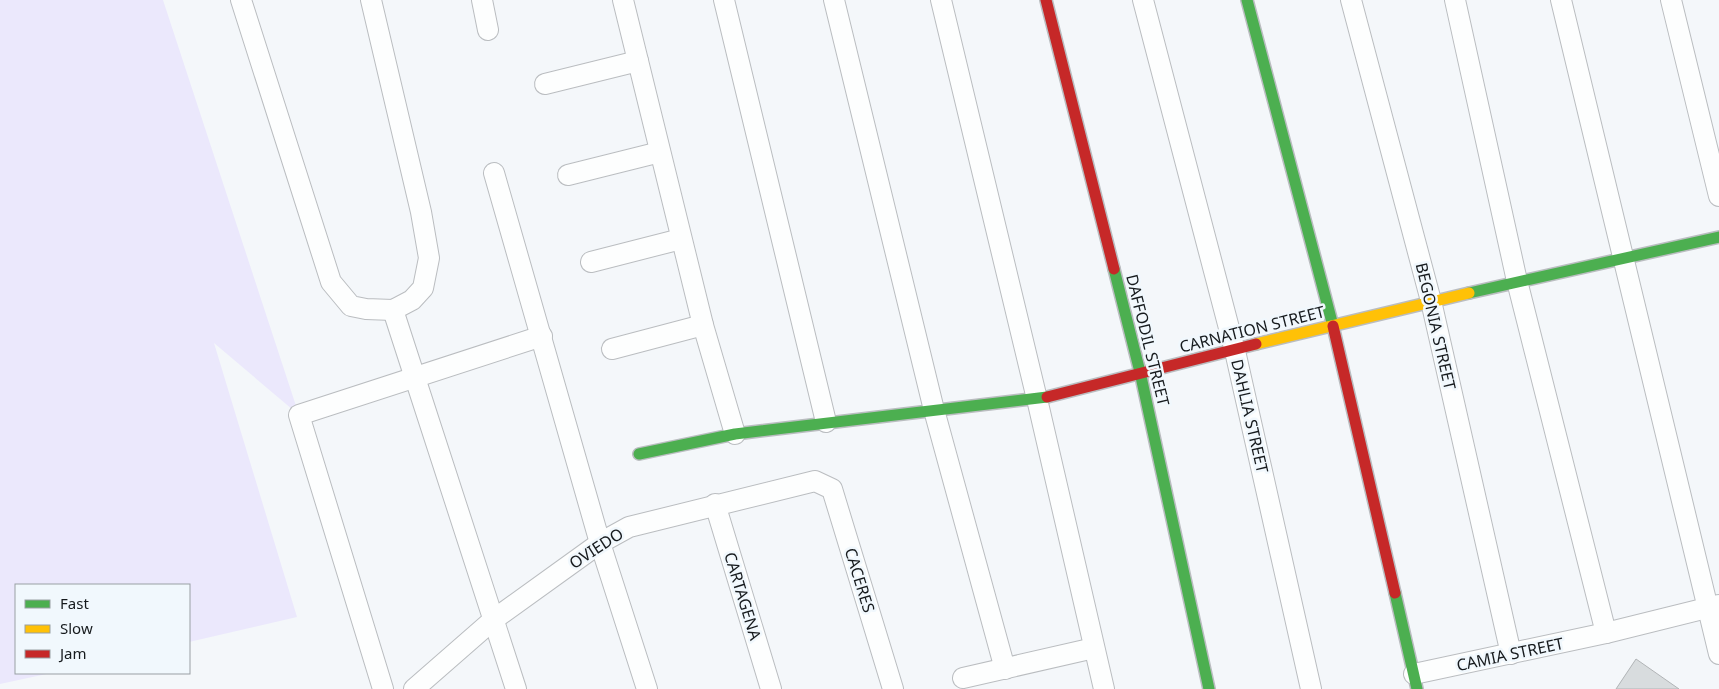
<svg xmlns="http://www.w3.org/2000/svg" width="1719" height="689" viewBox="0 0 1719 689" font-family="'Noto Sans',sans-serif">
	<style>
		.green { fill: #ebe8fc }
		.building { fill: #d8dcde; stroke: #b1b4b6 }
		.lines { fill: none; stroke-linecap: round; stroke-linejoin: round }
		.street-casing { stroke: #babdc0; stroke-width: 22 }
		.fast-casing { stroke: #babdc0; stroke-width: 14 }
		.slow-casing { stroke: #babdc0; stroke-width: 14 }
		.jam-casing { stroke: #babdc0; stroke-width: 14 }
		.street { stroke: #fdfefe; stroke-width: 20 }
		.fast { stroke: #4caf50; stroke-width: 11 }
		.slow { stroke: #ffc107; stroke-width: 11 }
		.jam { stroke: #c62828; stroke-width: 11 }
		.labels { text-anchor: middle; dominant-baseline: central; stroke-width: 5; stroke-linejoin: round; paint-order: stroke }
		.street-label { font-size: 16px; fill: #161a1d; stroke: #f1f8fd }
	</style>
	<rect width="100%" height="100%" fill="#f4f7fa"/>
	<path class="green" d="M0 0H163L299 415 214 343 297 617 189 642V585H16V673H51L0 684Z"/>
	<path class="building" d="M1636 659 1679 689H1616Z"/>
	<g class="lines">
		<g class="street-casing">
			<g id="street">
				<path d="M241 0 331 282 351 306 366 309 393 310 412 300 423 288 429 258 421 212 371 0"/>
				<path d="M482 0 488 30"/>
				<path d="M623 0 703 325 735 434"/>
				<path d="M724 0 826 422"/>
				<path d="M834 0 934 410 1005 669"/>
				<path d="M941 0 1037 399 1104 689"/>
				<path d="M1143 0 1235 351 1311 689"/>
				<path d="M1351 0 1431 301 1511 654"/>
				<path d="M1455 0 1517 281 1606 633"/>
				<path d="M1561 0 1719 654"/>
				<path d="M1671 0 1719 196"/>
				<path d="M545 84 638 61"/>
				<path d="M494 173 600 543 647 689"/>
				<path d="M568 175 660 152"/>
				<path d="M591 262 681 239"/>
				<path d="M393 310 516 689"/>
				<path d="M612 349 703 325"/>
				<path d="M715 504 771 689"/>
				<path d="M1414 674 1606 633 1719 605"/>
				<path d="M963 678 1094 648"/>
				<path d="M383 689 299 415 542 336"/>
				<path d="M414 689 493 620 600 543 629 527 815 481 832 489 893 689"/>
			</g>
		</g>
		<g class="fast-casing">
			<g id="fast">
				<path d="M1247 0 1333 326"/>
				<path d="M1114 269 1140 372 1209 689"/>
				<path d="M1469 293 1719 237"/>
				<path d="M639 454 735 434 1047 397"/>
				<path d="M1395 593 1417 689"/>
			</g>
		</g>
		<g class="slow-casing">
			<path id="slow" d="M1256 344 1469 293"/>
		</g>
		<g class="jam-casing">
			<g id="jam">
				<path d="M1046 0 1114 269"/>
				<path d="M1333 326 1395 593"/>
				<path d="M1047 397 1256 344"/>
			</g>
		</g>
		<use href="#street" class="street"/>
		<use href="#fast" class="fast"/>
		<use href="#slow" class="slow"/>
		<use href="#jam" class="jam"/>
	</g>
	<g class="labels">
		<g class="street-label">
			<text transform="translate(1436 326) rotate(77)">BEGONIA STREET</text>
			<text transform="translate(1252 329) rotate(-14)">CARNATION STREET</text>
			<text transform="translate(1148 340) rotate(76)">DAFFODIL STREET</text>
			<text transform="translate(1250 416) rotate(77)">DAHLIA STREET</text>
			<text transform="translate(596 548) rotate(-33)">OVIEDO</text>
			<text transform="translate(860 580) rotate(73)">CACERES</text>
			<text transform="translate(743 596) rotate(73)">CARTAGENA</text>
			<text transform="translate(1510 654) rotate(-12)">CAMIA STREET</text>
		</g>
	</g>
	<rect x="15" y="584" width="175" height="90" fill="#f1f8fd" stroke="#999fa3"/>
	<rect x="25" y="600" width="25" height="8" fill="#4caf50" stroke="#999fa3"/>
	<text x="60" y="609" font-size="15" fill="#161a1d">Fast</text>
	<rect x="25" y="625" width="25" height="8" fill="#ffc107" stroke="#999fa3"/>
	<text x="60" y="634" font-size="15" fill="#161a1d">Slow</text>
	<rect x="25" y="650" width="25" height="8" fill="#c62828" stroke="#999fa3"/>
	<text x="60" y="659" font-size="15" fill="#161a1d">Jam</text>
</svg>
